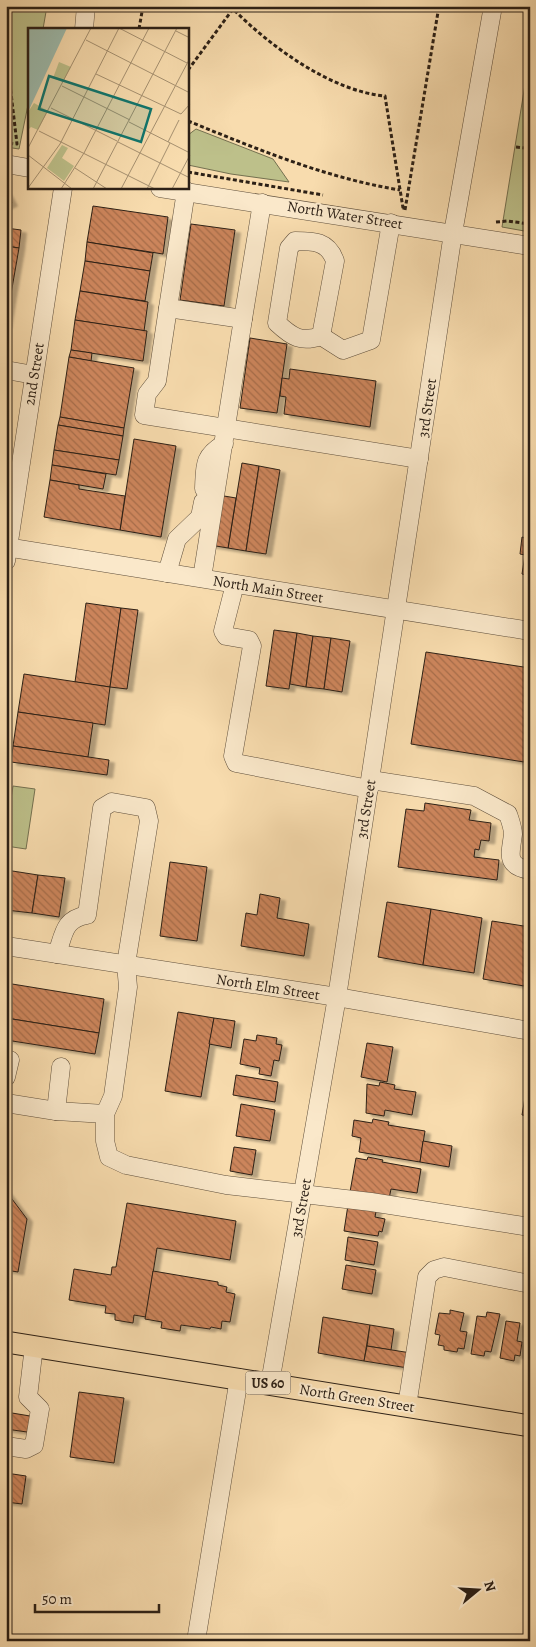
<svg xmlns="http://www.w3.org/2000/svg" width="536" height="1647" viewBox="0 0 536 1647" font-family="Alegreya,serif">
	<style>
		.park { fill: #bdc08a; stroke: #747050 }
		.building { fill: url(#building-back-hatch); stroke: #2c2016; filter: url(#shadow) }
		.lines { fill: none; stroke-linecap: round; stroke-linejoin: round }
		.minor-casing { stroke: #5f4f3c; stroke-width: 19 }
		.major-casing { stroke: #2c2016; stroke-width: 23 }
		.path { stroke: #2c2016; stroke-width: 3; stroke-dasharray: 4 2.5; stroke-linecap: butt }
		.minor { stroke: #fae8ca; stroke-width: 18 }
		.major { stroke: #f8dcae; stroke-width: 21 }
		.labels { text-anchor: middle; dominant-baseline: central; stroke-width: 4; stroke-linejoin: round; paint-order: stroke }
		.shield { fill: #fae8ca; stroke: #6a5c4c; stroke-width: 1 }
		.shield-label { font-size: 14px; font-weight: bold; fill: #2c2016 }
		.street-label { font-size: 15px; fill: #2c2016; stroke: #fae8ca }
		.inset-road { fill: none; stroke: #a69171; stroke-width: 1 }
		.view { fill: #0f766e; fill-opacity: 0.15; stroke: #0f766e; stroke-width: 2.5 }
		.inset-edge { fill: none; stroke: #2c2016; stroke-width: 2.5 }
	</style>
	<defs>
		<pattern id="building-back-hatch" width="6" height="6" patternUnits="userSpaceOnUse" patternTransform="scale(1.25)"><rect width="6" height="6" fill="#cc855b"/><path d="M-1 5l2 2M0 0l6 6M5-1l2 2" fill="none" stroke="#a66c4a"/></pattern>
		<filter id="shadow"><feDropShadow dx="5.5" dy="3" stdDeviation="1" flood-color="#0004"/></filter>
	</defs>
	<rect width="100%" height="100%" fill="#f8dcae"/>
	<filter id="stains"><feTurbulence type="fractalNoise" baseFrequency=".004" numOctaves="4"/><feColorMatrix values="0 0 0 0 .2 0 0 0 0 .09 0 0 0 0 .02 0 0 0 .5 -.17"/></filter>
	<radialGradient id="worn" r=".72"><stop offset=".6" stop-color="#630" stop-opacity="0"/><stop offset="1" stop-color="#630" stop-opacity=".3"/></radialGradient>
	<g class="park">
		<path d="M6 6H47L43 29H29V100L19 149 6 147Z"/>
		<path d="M528 66H530V232L502 227Z"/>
		<path d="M196 129 273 159 289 182 231 174 188 165V135Z"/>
		<path d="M13 786 35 789 26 849 6 846V830Z"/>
	</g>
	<g class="building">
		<path d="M6 192 12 203 6 206Z"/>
		<path d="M93 206 168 217 163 254 87 242Z"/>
		<path d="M191 224 235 230 224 306 180 300Z"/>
		<path d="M6 228 21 230 19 248 6 246Z"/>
		<path d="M87 242 153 253 150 271 85 261Z"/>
		<path d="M6 246 19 248 11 294 6 293Z"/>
		<path d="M85 261 150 271 145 301 80 291Z"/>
		<path d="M80 291 148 302 144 331 75 320Z"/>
		<path d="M6 293 11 294 6 325Z"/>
		<path d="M75 320 147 331 143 361 71 350Z"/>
		<path d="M250 338 287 344 277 413 240 408Z"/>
		<path d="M71 350 92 353 91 361 69 357Z"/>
		<path d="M69 357 134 368 124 428 60 417Z"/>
		<path d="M290 369 376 381 370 427 284 414 286 397 280 396 282 378 289 379Z"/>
		<path d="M60 417 124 428 123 436 58 425Z"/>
		<path d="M58 425 123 436 119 460 54 450Z"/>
		<path d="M134 439 176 446 161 537 120 530Z"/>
		<path d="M54 450 119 460 116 475 52 465Z"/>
		<path d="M242 463 259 466 246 551 228 548Z"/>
		<path d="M52 465 106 474 103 489 50 480Z"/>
		<path d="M259 466 280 470 266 554 246 551Z"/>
		<path d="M50 480 79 485V489L125 496 120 530 44 517Z"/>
		<path d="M218 495 236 498 228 548 210 545Z"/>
		<path d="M522 537 530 539V576L522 574 525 555 520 554Z"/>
		<path d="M86 603 121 608 110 687 75 682Z"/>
		<path d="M121 608 138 610 127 689 110 687Z"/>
		<path d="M274 630 297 633 289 689 266 686Z"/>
		<path d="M297 633 313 636 306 687 290 684Z"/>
		<path d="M313 636 331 638 324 689 306 687Z"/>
		<path d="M331 638 350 641 342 692 324 689Z"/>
		<path d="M426 652 530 668V725L524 762 411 744Z"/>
		<path d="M24 674 110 687 105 725 18 712Z"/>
		<path d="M18 712 93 723 88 757 13 746Z"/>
		<path d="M13 746 109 760 107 775 11 762Z"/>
		<path d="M425 803 471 810 469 820 491 823 489 841 481 840 479 850 475 849 474 857 499 860 497 880 398 867 406 809 424 811Z"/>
		<path d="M170 862 207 867 197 941 160 936Z"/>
		<path d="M6 870 38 875 32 913 6 910Z"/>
		<path d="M38 875 65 878 59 917 32 913Z"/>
		<path d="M260 894 280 898 277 918 309 924 304 956 241 946 246 913 257 915Z"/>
		<path d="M387 902 431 909 423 965 378 957Z"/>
		<path d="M431 909 482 918 474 973 423 965Z"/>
		<path d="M492 921 530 927V950L524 986 483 979Z"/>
		<path d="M6 983 104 999 99 1033 6 1018Z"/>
		<path d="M178 1012 214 1018 201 1097 165 1091Z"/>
		<path d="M6 1018 99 1033 95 1054 6 1040Z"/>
		<path d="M214 1018 235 1021 231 1048 209 1044Z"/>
		<path d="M257 1035 277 1038 276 1044 282 1045 279 1061 274 1060 271 1076 259 1074 260 1068 240 1064 244 1039 256 1041Z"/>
		<path d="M367 1043 393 1047 387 1082 361 1077Z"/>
		<path d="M529 1074H530V1116L522 1115Z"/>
		<path d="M236 1075 278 1082 275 1102 233 1095Z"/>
		<path d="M380 1082 395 1085 394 1089 416 1092 412 1115 385 1110 384 1116 366 1113 367 1084 379 1086Z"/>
		<path d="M241 1104 275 1110 270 1141 236 1136Z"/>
		<path d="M373 1119 389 1122 388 1125 425 1131 420 1162 359 1152 361 1138 352 1136 354 1120 372 1123Z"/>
		<path d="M423 1141 452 1146 449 1167 420 1162Z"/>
		<path d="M234 1147 256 1150 252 1175 230 1171Z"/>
		<path d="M368 1157 383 1160 382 1162 421 1169 417 1193 391 1189 389 1199 350 1192 356 1158 367 1160Z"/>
		<path d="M6 1191 27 1219 18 1272 6 1270Z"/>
		<path d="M127 1203 236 1221 230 1260 157 1248 146 1317 134 1315 133 1323 115 1320V1314L105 1313 106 1306 69 1300 74 1269 111 1275 112 1267H116Z"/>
		<path d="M348 1205 377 1206 375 1217 385 1219 382 1232 379 1231 378 1236 344 1231Z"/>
		<path d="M348 1237 378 1242 374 1265 345 1260Z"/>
		<path d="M346 1265 376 1270 372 1294 342 1289Z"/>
		<path d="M153 1271 218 1282V1285L227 1287 226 1292 235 1294 230 1322 222 1321 221 1329 211 1327 210 1329 181 1325 180 1331 161 1328 162 1322 145 1319Z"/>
		<path d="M450 1310 464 1313 460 1331 467 1332 464 1349 458 1348 457 1352 444 1350V1346L438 1345 440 1335 435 1334 439 1313 450 1314Z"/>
		<path d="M487 1312 500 1314 491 1352 485 1351 484 1356 471 1354 477 1316 486 1317Z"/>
		<path d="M323 1317 370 1325 364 1361 318 1353Z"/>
		<path d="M506 1321 520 1323 517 1341 522 1342 520 1356 515 1355 514 1361 500 1358Z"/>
		<path d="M370 1325 394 1329 391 1350 367 1346Z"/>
		<path d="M367 1346 411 1353 408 1368 364 1361Z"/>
		<path d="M79 1392 124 1398 114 1463 70 1457Z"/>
		<path d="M6 1412 36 1417 34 1433 6 1429Z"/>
		<path d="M6 1473 26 1476 22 1504 6 1502Z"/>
	</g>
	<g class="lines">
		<g class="minor-casing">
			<g id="minor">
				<path d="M84 29 86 6"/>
				<path d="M6 164 29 168"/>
				<path d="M160 188 530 246"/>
				<path d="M186 191 168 308 243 319 262 203"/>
				<path d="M295 241C314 241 328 241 335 261L321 336C301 343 292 337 277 323L289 248Z"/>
				<path d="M168 308 157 381 147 394 144 415 419 459"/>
				<path d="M321 336 343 350 371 340 391 223"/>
				<path d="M6 370 34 375"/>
				<path d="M204 489C205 466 203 456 224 444"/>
				<path d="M6 547 530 631"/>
				<path d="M6 561 63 188"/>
				<path d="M167 573 177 539 200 517 203 502"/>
				<path d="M202 578 243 319"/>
				<path d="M235 584 223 631 226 636 249 640 252 646 233 756 236 763 369 789"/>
				<path d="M371 780 474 796 508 814C510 820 513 828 513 834 511 853 504 866 530 870"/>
				<path d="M6 946 337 997 530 1031"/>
				<path d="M57 954C64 933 64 919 87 915L102 808 112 802 146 808 149 821 126 964 128 987 113 1096 105 1114V1141L109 1157 126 1165 226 1185 371 1202 530 1227"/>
				<path d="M6 1077 10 1060"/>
				<path d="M6 1103 56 1111 105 1114"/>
				<path d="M56 1111 61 1067"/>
				<path d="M270 1383 337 997 453 233 493 6"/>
				<path d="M407 1406 427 1277 434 1270 444 1267 530 1284"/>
				<path d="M6 1446 26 1449 34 1445 40 1409 28 1397 34 1346"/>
				<path d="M196 1641 239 1378"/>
			</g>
		</g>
		<g class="major-casing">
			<path id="major" d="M6 1342 530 1426"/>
		</g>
		<g class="path">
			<path d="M139 29 143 6"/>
			<path d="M6 51 17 144 6 143"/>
			<path d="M188 70 233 9C271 47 331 91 385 96L403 208H400"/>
			<path d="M188 121C257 149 326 178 400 190"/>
			<path d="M516 147 526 148 530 144"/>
			<path d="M188 172 323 195"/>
			<path d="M405 210 439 6"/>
			<path d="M496 222 507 221 530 224"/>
		</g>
		<use href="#minor" class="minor"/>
		<use href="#major" class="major"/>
	</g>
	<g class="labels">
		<rect class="shield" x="245.5" y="1371.5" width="45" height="23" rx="4"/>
		<g class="shield-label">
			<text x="268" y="1383">US 60</text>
		</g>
		<g class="street-label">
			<text transform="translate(345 215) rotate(9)">North Water Street</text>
			<text transform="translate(34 374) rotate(-81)">2nd Street</text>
			<text transform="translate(427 408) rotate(-82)">3rd Street</text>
			<text transform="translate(268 589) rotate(9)">North Main Street</text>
			<text transform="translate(366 809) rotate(-81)">3rd Street</text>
			<text transform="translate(268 987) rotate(9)">North Elm Street</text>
			<text transform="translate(301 1208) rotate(-80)">3rd Street</text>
			<text transform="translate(357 1398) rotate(9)">North Green Street</text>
		</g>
	</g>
	<g transform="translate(28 28)">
		<rect width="161" height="161" fill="#f8dcae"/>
		<path d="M31 34 43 39 35 54 25 50ZM6 75 20 83 10 102 3 99 0 102V84ZM34 117 40 120 34 130 46 138 36 153 19 140Z" fill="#bdc08a"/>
		<path d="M0 0H39L0 84Z" fill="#9dbbad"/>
		<path class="inset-road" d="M91 0 159 35M148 3 162 10M58 12 162 65M68 46 153 86 162 76M34 58 102 92M23 80 89 113M101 94 162 125M11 103 127 161M90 114 162 150M140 114 151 92M0 120 63 0M0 127 44 161M47 140 79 161M0 160 32 116 91 0M33 161 56 125 121 0M65 161 149 0M93 161 162 30M119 161 142 115M144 161 162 127"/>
		<path class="view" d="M21 48 123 81 113 114 11 81Z"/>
		<rect width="161" height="161" class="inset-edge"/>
	</g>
	<rect width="536" height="1647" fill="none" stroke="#f8dcae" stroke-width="25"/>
	<rect x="8" y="8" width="521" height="1632" fill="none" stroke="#2c2016" stroke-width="2.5"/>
	<rect x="12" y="12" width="511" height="1622" fill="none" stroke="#2c2016"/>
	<g transform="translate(478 1590) rotate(72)" stroke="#fae8ca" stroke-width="4" paint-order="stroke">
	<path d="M0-4L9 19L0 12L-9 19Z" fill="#2c2016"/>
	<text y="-8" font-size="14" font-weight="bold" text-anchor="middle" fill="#2c2016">N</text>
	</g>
	<path d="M35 1604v8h124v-8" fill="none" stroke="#2c2016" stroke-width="2.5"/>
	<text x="42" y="1604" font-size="15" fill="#2c2016" stroke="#fae8ca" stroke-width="4" paint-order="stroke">50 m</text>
	<rect width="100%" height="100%" filter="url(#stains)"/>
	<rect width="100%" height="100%" fill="url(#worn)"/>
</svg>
